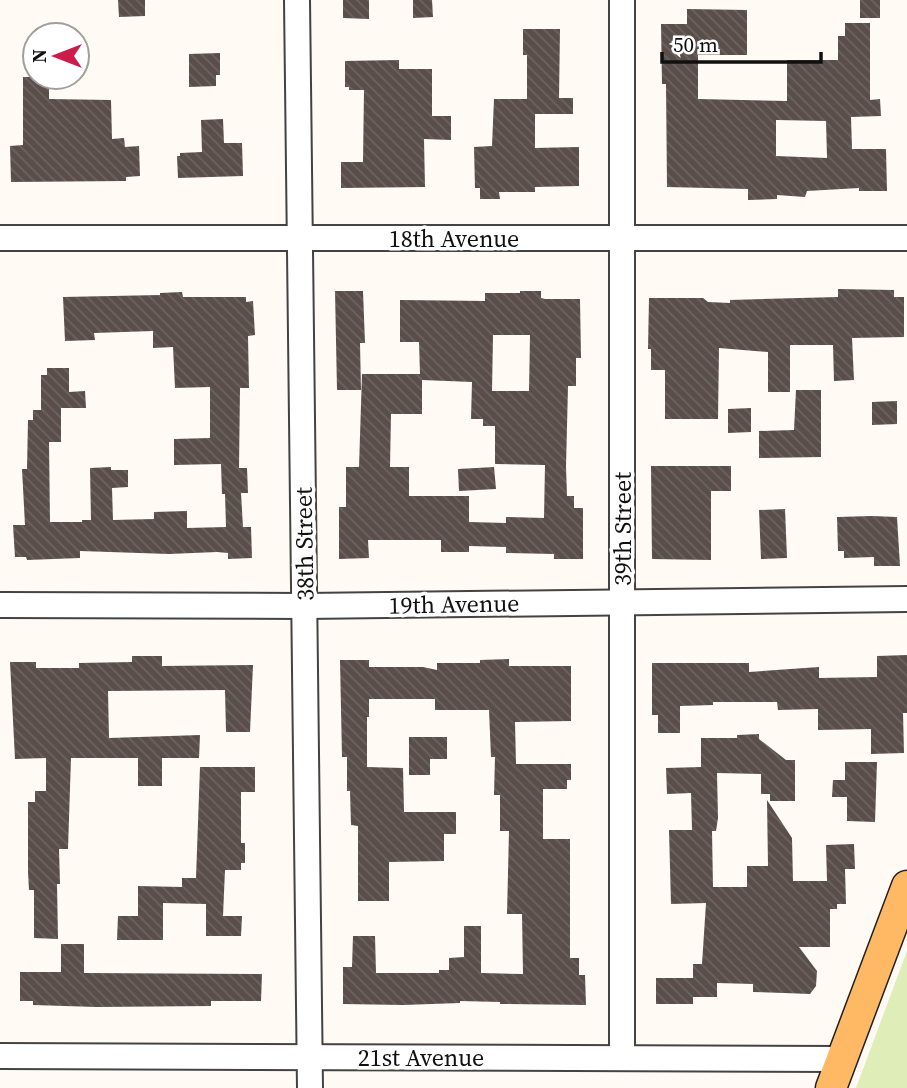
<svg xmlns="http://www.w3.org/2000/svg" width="907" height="1088" viewBox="0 0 907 1088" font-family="'Source Serif 4',serif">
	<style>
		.grass { fill: #dfedb9 }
		.building { fill: url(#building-back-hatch); fill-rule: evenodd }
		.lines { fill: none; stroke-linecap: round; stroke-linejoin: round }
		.minor-casing { stroke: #434343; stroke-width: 28 }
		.major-casing { stroke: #212121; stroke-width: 33 }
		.minor { stroke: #fff; stroke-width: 24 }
		.major { stroke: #ffb863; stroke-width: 30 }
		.labels { text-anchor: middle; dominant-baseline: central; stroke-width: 7; stroke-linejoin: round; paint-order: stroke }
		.street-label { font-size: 24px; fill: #101010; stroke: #fff }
	</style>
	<defs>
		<pattern id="building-back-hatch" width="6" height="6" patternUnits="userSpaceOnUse" patternTransform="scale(1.75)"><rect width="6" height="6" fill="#5a4e4b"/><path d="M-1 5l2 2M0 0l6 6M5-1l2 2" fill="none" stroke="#6d6361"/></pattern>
	</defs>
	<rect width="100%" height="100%" fill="#fffaf3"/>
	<path class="grass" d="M907 951V1088H856Z"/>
	<g class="building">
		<path d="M118 0H145V16L119 17Z"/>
		<path d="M343 0H369V19L343 18Z"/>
		<path d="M413 0H432L433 17 413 18Z"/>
		<rect x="860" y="0" width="20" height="18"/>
		<path d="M687 9 747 10V55H698V99L787 101V60H838V36H845V23H870V100L880 99 881 116 851 117 852 149H886L887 191H859V188L807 191 805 197 777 195V199L748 200V189L667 187 666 84H662L661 24H687ZM776 120 826 121 827 158 776 156Z"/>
		<path d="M523 29H560L559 98H573V114H535V148L579 147V186L535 187V192H499L500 199H480V188H475L474 147 492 146 494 99H527V55H523Z"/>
		<path d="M220 53V75H216V86L189 87V54Z"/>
		<path d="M399 60V69H432V116H451V140L424 139 425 187 341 188V162H363L364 90H349V87H345V61Z"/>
		<path d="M23 77H49V99L111 100 112 139 124 138 125 147 139 146 140 176 126 177V181L11 182 10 146 23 145Z"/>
		<path d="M223 119 224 143H242L243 176 178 178 177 156H180V153L202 152 201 120Z"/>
		<path d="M838 289 894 290V297H904V337L852 338 854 380 834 381 833 345H790V392H768V352L719 348 718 419H665V370H651V349H648L649 298H703L708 302 730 303V300L838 297Z"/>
		<path d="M335 291H363L365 343H360L361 390H337Z"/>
		<path d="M520 291H541V298L545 299H580L581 358H576V386H568L566 467 567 496H574V508H583V559H554V554L506 553V547L469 546V552H441V540H368L369 558 339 559V507H346V467H359L362 374H420L419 342H400V300L485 301V293H520ZM493 335H530L529 391H492ZM422 380 472 382 471 419H483V426H495V464L545 465 544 518 506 517V523L469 522V496H409V467H390L391 414H422Z"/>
		<path d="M182 292 183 297H246V302L253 301 255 335 248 336 249 388H240L239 468H247L248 493H241L243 527H251L252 558 228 559V553L217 552 169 554 80 551V558L27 560 26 557H15L13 525H25L22 469H27L28 420H33V410H41V375H47V368H69V392L85 391 86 408H61V442H49L50 522H82V520H91L90 468 111 467V470H128V487L112 488 113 520 154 519V512L187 511V528L226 527 225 494H222L221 464 174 465V439L210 438V387L175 388 173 347 153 348V331L94 333 95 340 65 341 63 297 160 295V293Z"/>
		<path d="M796 390H821V457L759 458V431L794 430Z"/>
		<path d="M897 401V424L872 425V402Z"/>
		<path d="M751 408V432L728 433V409Z"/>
		<path d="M651 466H731V491H711V560L652 559Z"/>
		<path d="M494 467 496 489 459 491 458 469Z"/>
		<path d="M785 509 787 558 761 559 759 510Z"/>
		<path d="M872 516 897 517 900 566H874V557L844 558V551H838L837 517Z"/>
		<path d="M907 655V713H903L904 753 871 754V729L818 730V709L778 710 777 702H713V705L680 706V733H658V715H652V663H749V672L819 667V678L877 677V656Z"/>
		<path d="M132 656H162V666L253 665 250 732H226L225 690 108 691 109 738 200 735 199 758H162V786H138V758H71L68 849H59L60 884H57L58 939 34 938V890H29L28 872V802H35V791H46V758L15 759 10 662H36V668H79V663L132 662Z"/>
		<path d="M509 659V666H571V721L515 722 516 764H571V780H567V789H543V839H570V958H579V975H585L586 1005 500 1004V1002L460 1001V1003L403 1005 343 1004V967H352L353 936H375L376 973H439V970H449V958L464 957V926H481V973L523 974 522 914H507L509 831H500V795H494L495 757H491L489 710H435V699H369V717H367V767L403 768 404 812H456V834H444V861L389 862V901H358V826L351 825 350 791H347V757H342L340 660H369V667H423L437 670V663H480V660Z"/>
		<path d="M759 734V739L786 760H795V801H770V794H761V774L717 773 718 818 716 831H712L713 887H747V866H768L767 800 792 838 793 881H827L826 845 854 844 855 869H845L846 904H837V909H830V947H799L817 971 816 986 810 994 784 993 753 992V984L717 983V997H693V1004H656V978H693V964H702L706 903 671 904 669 830H692L691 793 667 794 666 768 701 767V738H737V735Z"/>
		<path d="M409 737H447V759H430V775H409Z"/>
		<path d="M845 762H877L875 822 847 821V797H832L833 780H845Z"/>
		<path d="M200 767H255V792H241V843H245V863H241V870H225L223 916H242L241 936H206V904L163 903V940H117L118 916H138V886L182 887V878H196Z"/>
		<path d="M61 944H84V973L262 974 261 1001H211V1006L96 1007 33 1005V1001H20V972H61Z"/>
	</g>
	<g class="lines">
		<g class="minor-casing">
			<g id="minor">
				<path d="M297 0 310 1088"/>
				<path d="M622 0V1058"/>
				<path d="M0 238H907"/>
				<path d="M0 605 305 606 907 599"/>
				<path d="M0 1056 841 1059"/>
			</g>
		</g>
		<g class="major-casing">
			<path id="major" d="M831 1088 907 886"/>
		</g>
		<use href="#minor" class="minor"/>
		<use href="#major" class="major"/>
	</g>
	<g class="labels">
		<g class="street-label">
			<text x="454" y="238">18th Avenue</text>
			<text transform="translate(622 529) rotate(-90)">39th Street</text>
			<text transform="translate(304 544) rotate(-91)">38th Street</text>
			<text transform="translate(454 604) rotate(-1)">19th Avenue</text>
			<text x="421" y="1057">21st Avenue</text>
		</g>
	</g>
	<g transform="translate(56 56) rotate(270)"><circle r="33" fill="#ffffff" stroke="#9f9f9f" stroke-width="2"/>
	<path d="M0-5L12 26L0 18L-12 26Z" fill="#cc1c4a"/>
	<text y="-10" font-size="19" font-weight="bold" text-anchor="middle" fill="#101010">N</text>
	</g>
	<path d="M662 52v10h159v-10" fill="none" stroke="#101010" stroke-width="3.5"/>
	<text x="673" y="52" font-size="21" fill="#101010" stroke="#ffffff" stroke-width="5" paint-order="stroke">50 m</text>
</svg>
